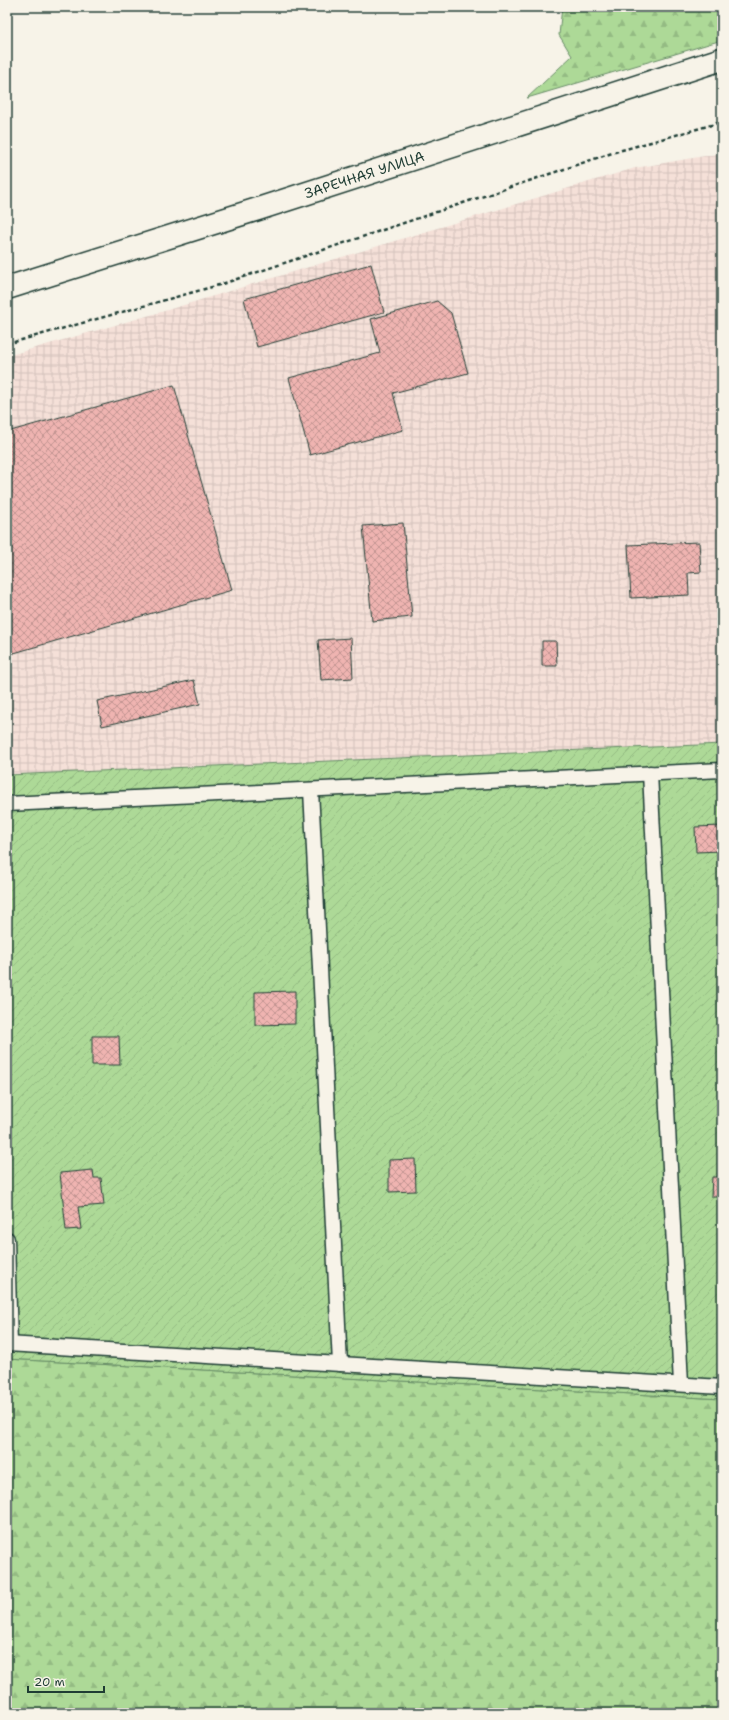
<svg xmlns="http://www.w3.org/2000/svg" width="729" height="1720" viewBox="0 0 729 1720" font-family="'Shantell Sans',sans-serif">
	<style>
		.industrial { fill: url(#industrial-grid) }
		.forest { fill: url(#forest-firs); stroke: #668b66 }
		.garden { fill: url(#garden-furrows); stroke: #668b66 }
		.building { fill: url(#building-cross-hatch); stroke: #1f3d34 }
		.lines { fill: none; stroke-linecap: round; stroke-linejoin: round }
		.service-casing { stroke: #1f3d34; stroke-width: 17 }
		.tertiary-casing { stroke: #1f3d34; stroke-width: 25 }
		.path { stroke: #1f3d34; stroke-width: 2.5; stroke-dasharray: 4 3; stroke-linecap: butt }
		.service { stroke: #f7f3e8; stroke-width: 14 }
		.tertiary { stroke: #f7f3e8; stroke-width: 22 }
		.labels { text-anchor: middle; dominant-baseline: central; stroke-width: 4; stroke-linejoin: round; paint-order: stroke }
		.street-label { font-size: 14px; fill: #1f3d34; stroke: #f7f3e8 }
	</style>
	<defs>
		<pattern id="industrial-grid" width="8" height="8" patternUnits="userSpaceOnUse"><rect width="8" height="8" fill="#f5e0d8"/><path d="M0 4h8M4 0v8" fill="none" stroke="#d2c1ba"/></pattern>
		<pattern id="forest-firs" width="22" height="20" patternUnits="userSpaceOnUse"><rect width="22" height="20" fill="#add997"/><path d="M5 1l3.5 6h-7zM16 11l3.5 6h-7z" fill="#94bb83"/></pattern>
		<pattern id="garden-furrows" width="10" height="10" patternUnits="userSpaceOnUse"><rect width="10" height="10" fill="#add997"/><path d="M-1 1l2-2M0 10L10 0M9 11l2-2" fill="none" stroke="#94bb83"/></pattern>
		<pattern id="building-cross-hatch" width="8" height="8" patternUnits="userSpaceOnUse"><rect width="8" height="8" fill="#efb4b1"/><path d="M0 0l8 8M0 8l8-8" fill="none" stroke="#c19491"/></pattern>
	</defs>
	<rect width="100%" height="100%" fill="#f7f3e8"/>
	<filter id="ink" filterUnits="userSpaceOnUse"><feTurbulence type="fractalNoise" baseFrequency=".025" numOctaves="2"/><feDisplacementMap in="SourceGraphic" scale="8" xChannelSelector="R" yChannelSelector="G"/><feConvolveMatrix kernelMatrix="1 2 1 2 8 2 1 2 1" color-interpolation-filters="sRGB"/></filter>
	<g filter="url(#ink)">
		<path class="industrial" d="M722 153V744L7 775V356L161 312 635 168Z"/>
		<g class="forest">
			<path d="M562 7H722V40L527 98 572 56 559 35Z"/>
			<path d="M7 1359 722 1399V1713H7Z"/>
		</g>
		<path class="garden" d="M722 744V1399L7 1359V775Z"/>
		<g class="building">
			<path d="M371 264 384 312 257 347 244 299Z"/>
			<path d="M437 301 451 313 468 373 393 393 403 430 310 455 289 378 380 353 371 319Z"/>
			<path d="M174 385 232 590 7 655V432Z"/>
			<path d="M403 523 412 617 372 621 363 526Z"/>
			<path d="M699 542 701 572 688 573 689 595 631 598 628 545Z"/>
			<path d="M351 638 353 678 321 680 318 640Z"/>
			<path d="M542 641H556L557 666H542Z"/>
			<path d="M194 680 200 704 102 726 97 701Z"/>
			<path d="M722 826V851L696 852 695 827Z"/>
			<path d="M295 991V1024L255 1025V992Z"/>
			<path d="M92 1036H119L120 1065H92Z"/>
			<path d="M415 1159 416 1191 389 1192V1160Z"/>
			<path d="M93 1170 94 1178H101L104 1205 78 1207 81 1229 66 1230 60 1173Z"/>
			<path d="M712 1177H722V1196H711Z"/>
		</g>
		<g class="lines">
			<g class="service-casing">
				<g id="service">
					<path d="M650 773 681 1384"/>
					<path d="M311 790 340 1364"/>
					<path d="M7 804 722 770"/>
					<path d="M7 1239 10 1344"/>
					<path d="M7 1344 722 1387"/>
				</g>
			</g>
			<g class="tertiary-casing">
				<g id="tertiary">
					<path id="s1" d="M7 288 258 209 722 59"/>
				</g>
			</g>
			<path class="path" d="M7 344 219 285 615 152 722 122"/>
			<use href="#service" class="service"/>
			<use href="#tertiary" class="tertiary"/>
		</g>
	</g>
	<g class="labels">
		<g class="street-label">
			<text stroke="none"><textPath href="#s1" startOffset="375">ЗАРЕЧНАЯ УЛИЦА</textPath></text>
		</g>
	</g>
	<rect width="729" height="1720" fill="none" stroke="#f7f3e8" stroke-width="24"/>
	<rect x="12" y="12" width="705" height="1696" fill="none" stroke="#1f3d34" stroke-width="1.5" filter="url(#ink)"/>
	<path d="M28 1686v6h76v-6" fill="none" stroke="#1f3d34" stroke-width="2"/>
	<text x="34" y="1686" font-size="12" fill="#1f3d34" stroke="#f7f3e8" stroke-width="3" paint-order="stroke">20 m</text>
</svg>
